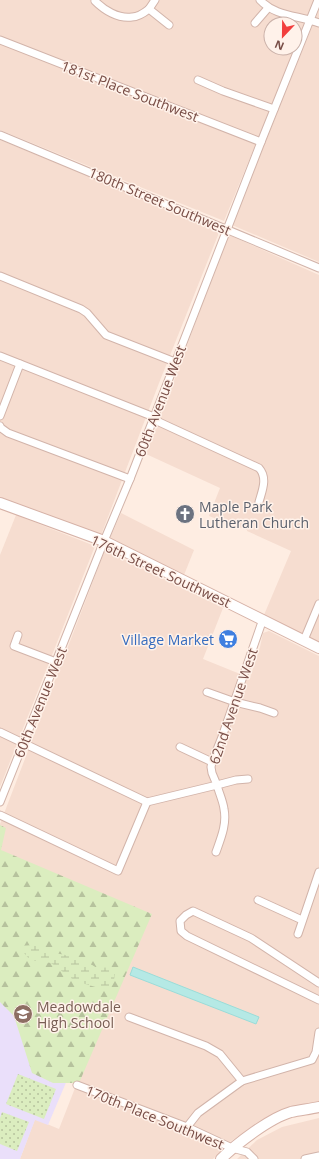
<svg xmlns="http://www.w3.org/2000/svg" width="319" height="1159" viewBox="0 0 319 1159" font-family="'Open Sans',sans-serif">
	<style>
		.residential { fill: #f6ddd0; fill-rule: evenodd }
		.education { fill: #eadffa }
		.forest { fill: url(#forest-firs) }
		.wetland { fill: url(#wetland-marsh) }
		.park { fill: url(#park-dots) }
		.water { fill: #b5e9e5; stroke: #9adcd8 }
		.lines { fill: none; stroke-linecap: round; stroke-linejoin: round }
		.street-casing { stroke: #d2b4aa; stroke-width: 9 }
		.secondary-casing { stroke: #d6b2a7; stroke-width: 12 }
		.street { stroke: #fff; stroke-width: 7 }
		.secondary { stroke: #fff; stroke-width: 10 }
		.labels { text-anchor: middle; dominant-baseline: central; stroke-width: 3; stroke-linejoin: round; paint-order: stroke }
		.street-label { font-size: 14px; fill: #784d46; stroke: #fff2ea }
		.worship-label { font-size: 14px; fill: #5b616d; stroke: #fff2ea; text-anchor: start }
		.shop-label { font-size: 14px; fill: #366cbe; stroke: #fff2ea; text-anchor: end }
		.education-label { font-size: 14px; fill: #785e54; stroke: #fff2ea; text-anchor: start }
	</style>
	<defs>
		<pattern id="forest-firs" width="22" height="20" patternUnits="userSpaceOnUse"><rect width="22" height="20" fill="#dbedbf"/><path d="M5 1l3.5 6h-7zM16 11l3.5 6h-7z" fill="#b6c29d"/></pattern>
		<pattern id="wetland-marsh" width="20" height="14" patternUnits="userSpaceOnUse"><rect width="20" height="14" fill="#dbedbf"/><path d="M1 5h8M5 5V1M11 12h8M15 12V8" fill="none" stroke="#b6c29d"/></pattern>
		<pattern id="park-dots" width="8" height="8" patternUnits="userSpaceOnUse"><rect width="8" height="8" fill="#dbedbf"/><path d="M2 2h.1M6 6h.1" fill="none" stroke="#b6c29d" stroke-width="1.8" stroke-linecap="round"/></pattern>
	</defs>
	<rect width="100%" height="100%" fill="#feede2"/>
	<g class="residential">
		<path d="M0 0H315L224 221 0 130ZM271 24H295V48H271Z"/>
		<path d="M319 9V262L232 225Z"/>
		<path d="M0 140 214 227 218 232V235L159 383 103 530 102 533 100 534H96L0 497Z"/>
		<path d="M229 235 319 275V643L264 615 291 551 247 531V530L209 516 220 488 146 454 171 389 227 237Z"/>
		<path d="M121 513 194 550 184 575 111 539V536Z"/>
		<path d="M16 515 95 546 0 787V555Z"/>
		<path d="M105 550 223 608 203 659 250 678 260 647 263 633 269 631 319 656V1105L263 1121 231 1141 213 1159H20L35 1119 59 1129 143 914 0 856V824Z"/>
		<path d="M319 1118V1159H237L257 1140 282 1127Z"/>
	</g>
	<path class="education" d="M0 925 73 1066 48 1125 35 1120 20 1159H0Z"/>
	<path class="forest" d="M0 825 6 828 1 850 152 914 79 1083H53L32 1073 14 1016 0 1002Z"/>
	<path class="wetland" d="M35 945 55 953 81 958 97 968 116 967 114 980 109 991 75 981 51 963 30 960 18 946Z"/>
	<g class="park">
		<path d="M18 1074 56 1089 44 1119 6 1104Z"/>
		<path d="M2 1112 29 1122 17 1151 0 1144V1118Z"/>
	</g>
	<path class="water" d="M133 967 259 1017 256 1024 130 975Z"/>
	<g class="lines">
		<g class="street-casing">
			<g id="street">
				<path d="M260 0C276 17 298 15 319 23"/>
				<path d="M95 1C104 10 118 19 132 17 138 17 144 13 149 9L169 25"/>
				<path d="M149 9 155 0"/>
				<path d="M255 23 268 8"/>
				<path d="M0 40 261 142"/>
				<path d="M198 80 223 91 274 109"/>
				<path d="M0 135 319 268"/>
				<path d="M0 276 81 309 87 313 106 335 175 362"/>
				<path d="M0 356 154 417 159 422 259 468C268 478 262 491 259 502"/>
				<path d="M0 416 20 364"/>
				<path d="M0 426 1 428 8 433 130 479"/>
				<path d="M18 635 14 646 56 662"/>
				<path d="M304 640 319 604"/>
				<path d="M207 692 235 702 260 708 274 713"/>
				<path d="M0 732 147 802 217 785C219 793 223 801 224 809 227 824 221 838 216 852"/>
				<path d="M180 747 212 762"/>
				<path d="M248 779 236 780 217 785 212 773 211 767 212 762 222 737 263 619"/>
				<path d="M0 802 104 541 130 479 261 142 318 0"/>
				<path d="M0 815 118 871 147 802"/>
				<path d="M258 900 302 920"/>
				<path d="M298 934 319 872"/>
				<path d="M319 983 251 938 193 911 186 915 180 921 181 931 187 936 319 1000"/>
				<path d="M129 1017 206 1046 220 1054 242 1081"/>
				<path d="M77 1085 187 1127 232 1148 247 1152 254 1159"/>
				<path d="M187 1127 198 1113 242 1081 312 1060 316 1052 319 1032"/>
				<path d="M305 1159 319 1156"/>
			</g>
		</g>
		<g class="secondary-casing">
			<g id="secondary">
				<path d="M0 503 104 541 319 648"/>
				<path d="M221 1159C236 1144 270 1118 291 1112 300 1110 310 1109 319 1107"/>
			</g>
		</g>
		<use href="#street" class="street"/>
		<use href="#secondary" class="secondary"/>
	</g>
	<defs>
		<g id="church-disc" transform="scale(1)"><circle r="9.5" fill="#6b7280" stroke="#fff2ea"/><path d="M-1.2-6h2.4v3.5h3.3v2.4h-3.3V6h-2.4V-.1h-3.3v-2.4h3.3Z" fill="#fff"/></g>
		<g id="supermarket-disc" transform="scale(1)"><circle r="9.5" fill="#3f7fe0" stroke="#fff2ea"/><path d="M-6-5.5h2.5l.6 2H6L4.5 2H-2.5L-4.4-4H-6ZM-1.5 3.2a1.3 1.3 0 1 0 .1 0ZM3 3.2a1.3 1.3 0 1 0 .1 0Z" fill="#fff"/></g>
		<g id="school-disc" transform="scale(1)"><circle r="9.5" fill="#8d6e63" stroke="#fff2ea"/><path d="M0-5L7-2L0 1L-7-2ZM-4 1L0 2.5L4 1V4Q0 6-4 4Z" fill="#fff"/></g>
	</defs>
	<g fill-rule="evenodd">
		<use href="#church-disc" x="185" y="514"/>
		<use href="#supermarket-disc" x="228" y="639"/>
		<use href="#school-disc" x="23" y="1014"/>
	</g>
	<g class="labels">
		<g class="street-label">
			<text transform="translate(130 91) rotate(21)">181st Place Southwest</text>
			<text transform="translate(160 201) rotate(23)">180th Street Southwest</text>
			<text transform="translate(160 401) rotate(-69)">60th Avenue West</text>
			<text transform="translate(161 571) rotate(25)">176th Street Southwest</text>
			<text transform="translate(40 702) rotate(-68)">60th Avenue West</text>
			<text transform="translate(233 706) rotate(-71)">62nd Avenue West</text>
			<text transform="translate(155 1117) rotate(22)">170th Place Southwest</text>
		</g>
		<g class="worship-label">
			<text x="199" y="506">Maple Park<tspan x="199" dy="16">Lutheran Church</tspan></text>
		</g>
		<g class="shop-label">
			<text x="214" y="639">Village Market</text>
		</g>
		<g class="education-label">
			<text x="37" y="1006">Meadowdale<tspan x="37" dy="16">High School</tspan></text>
		</g>
	</g>
	<g transform="translate(283 36) rotate(202)"><circle r="19" fill="#fff2ea" stroke="#c9b0a8"/>
	<path d="M0-3L7 15L0 10L-7 15Z" fill="#f23e3d"/>
	<text y="-6" font-size="11" font-weight="bold" text-anchor="middle" fill="#784d46">N</text>
	</g>
</svg>
